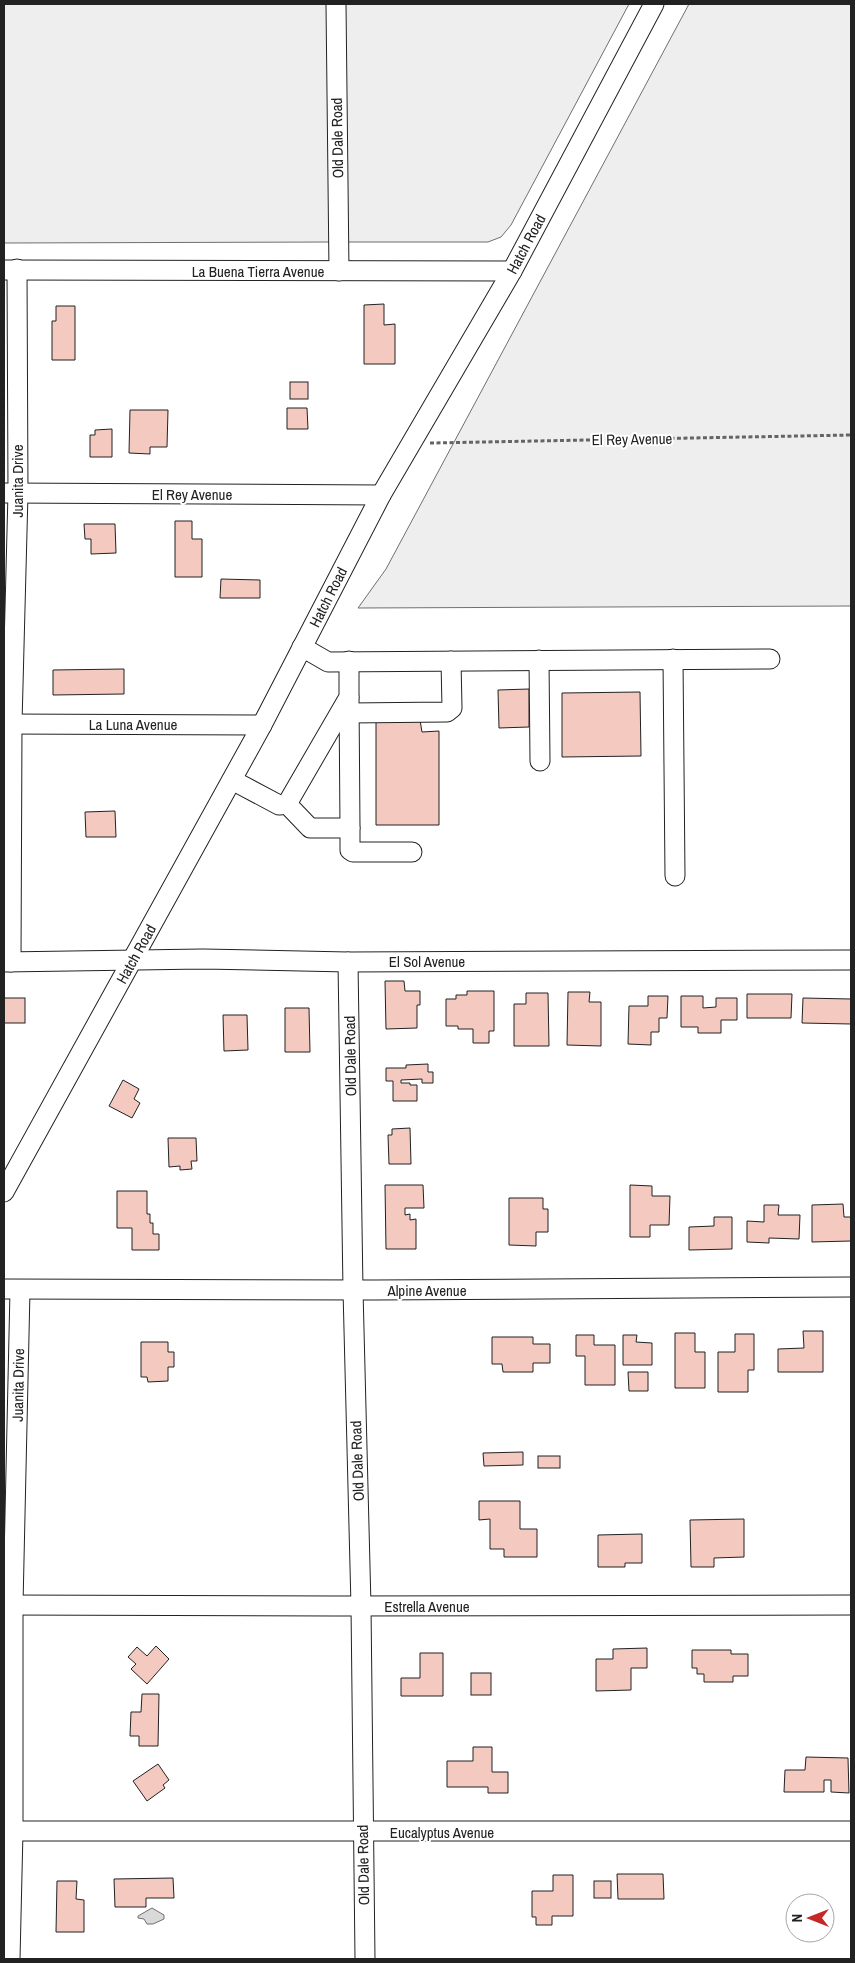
<svg xmlns="http://www.w3.org/2000/svg" width="855" height="1963" viewBox="0 0 855 1963" font-family="'Archivo Narrow',sans-serif">
	<style>
		.green { fill: #eee; stroke: #6f6f6f }
		.water { fill: #d9d9d9; stroke: #6f6f6f }
		.building { fill: #f3c9c0; stroke: #222 }
		.lines { fill: none; stroke-linecap: round; stroke-linejoin: round }
		.minor-casing { stroke: #222; stroke-width: 21 }
		.path { stroke: #646464; stroke-width: 3; stroke-dasharray: 4 2.5; stroke-linecap: butt }
		.minor { stroke: #fff; stroke-width: 19 }
		.labels { text-anchor: middle; dominant-baseline: central; stroke-width: 4; stroke-linejoin: round; paint-order: stroke }
		.street-label { font-size: 15px; fill: #222; stroke: #fff }
	</style>
	<rect width="100%" height="100%" fill="#fff"/>
	<g class="green">
		<path d="M4 4H330L333 242 4 243Z"/>
		<path d="M342 4H629L511 225 501 237 488 242H345Z"/>
		<path d="M689 4H851V606L358 608 386 569Z"/>
	</g>
	<path class="water" d="M152 1908 164 1915V1919L153 1924H147L144 1919 138 1918V1916Z"/>
	<g class="building">
		<path d="M384 304V325L395 324V364H364V305Z"/>
		<path d="M56 306H75V360H52V321H56Z"/>
		<rect x="290" y="382" width="18" height="17"/>
		<path d="M287 408H307L308 429H287Z"/>
		<path d="M130 410H168L167 447H150V454L129 453Z"/>
		<path d="M112 429V457H90V435H95V430Z"/>
		<path d="M175 521H192V539H202V577H175Z"/>
		<path d="M84 524H115L116 553 91 554V539H85Z"/>
		<path d="M221 579 260 580V598H220Z"/>
		<path d="M124 669V694L53 695V670Z"/>
		<path d="M529 689V727L499 728 498 690Z"/>
		<path d="M640 692 641 756 562 757V693Z"/>
		<path d="M420 720 422 732 439 731V825H376V721Z"/>
		<path d="M115 811 116 837H86L85 812Z"/>
		<path d="M385 981H404L405 991H420V1005H417V1028L386 1029Z"/>
		<path d="M467 991H494V1031H489V1043H473V1029H458V1026H446V999H456V995H467Z"/>
		<path d="M568 992H590L589 1002H601V1046L567 1045Z"/>
		<path d="M526 993H548L549 1046H514V1004H526Z"/>
		<path d="M747 994H792L791 1018H747Z"/>
		<path d="M648 996H668L667 1018H659V1032H651V1045L628 1044 629 1006H648Z"/>
		<path d="M681 996H703V1008L716 1007V998H737V1020H721V1033H698V1027H681Z"/>
		<rect x="4" y="998" width="21" height="25"/>
		<path d="M803 998 851 999V1024L802 1023Z"/>
		<path d="M285 1008H309L310 1052H285Z"/>
		<path d="M223 1015H247L248 1050 224 1051Z"/>
		<path d="M428 1064V1072H433V1083H422V1079L401 1080V1083H410V1085H417V1101H393V1081H386V1068H406V1065Z"/>
		<path d="M123 1080 139 1089 134 1099 140 1103 132 1118 109 1106Z"/>
		<path d="M410 1128 411 1164H389L388 1135H392V1129Z"/>
		<path d="M168 1138H196L197 1161H191L192 1169 180 1170V1166L169 1167Z"/>
		<path d="M385 1185H423L424 1208H405V1215L410 1214V1220L416 1219V1249H386Z"/>
		<path d="M630 1185 652 1186V1196H670L669 1225H650V1237H630Z"/>
		<path d="M117 1191H147V1214H150V1223H153V1234H159V1250H132V1228H117Z"/>
		<path d="M509 1198H543V1209H548V1232H536V1246L509 1245Z"/>
		<path d="M843 1204 844 1217H851V1241L812 1242V1205Z"/>
		<path d="M764 1205H779L778 1215H800L799 1239 769 1238V1243L747 1242V1221L764 1222Z"/>
		<path d="M714 1217H732V1249L689 1250V1227L714 1226Z"/>
		<path d="M803 1331H823V1372H778V1349L804 1348Z"/>
		<path d="M675 1333H695V1352H705V1388H675Z"/>
		<path d="M735 1334H754V1370H748V1392H718V1352H735Z"/>
		<path d="M576 1335H594V1345H615V1385H585V1356H576Z"/>
		<path d="M623 1335H637L636 1342 652 1343V1365H623Z"/>
		<path d="M492 1337H533V1344H550V1363H533V1372H503L502 1364H492Z"/>
		<path d="M141 1342H168V1352H174V1367H168V1381L148 1382 147 1377H141Z"/>
		<path d="M628 1372H648V1391H629Z"/>
		<path d="M523 1452V1465L484 1466 483 1453Z"/>
		<rect x="538" y="1456" width="22" height="12"/>
		<path d="M479 1501H520V1529H537V1557H504V1549H490V1519L479 1520Z"/>
		<path d="M744 1519V1557L714 1558V1567H691L690 1520Z"/>
		<path d="M642 1534V1563H625V1567H598V1535Z"/>
		<path d="M156 1646 169 1659 147 1684 131 1669 136 1664 128 1657 137 1647 147 1656Z"/>
		<path d="M647 1648V1668H631V1690L596 1691V1659H613V1649Z"/>
		<path d="M692 1650H731V1654H748V1676H733V1682H704V1674H697V1668H692Z"/>
		<path d="M420 1653H443V1696H401V1678H420Z"/>
		<rect x="471" y="1673" width="20" height="22"/>
		<path d="M142 1694H159L158 1746H139V1736H130L131 1712H141Z"/>
		<path d="M473 1747H492V1772H508V1793H488V1787H447V1761H473Z"/>
		<path d="M806 1757 848 1758 849 1793 831 1792V1780H824V1792H784L785 1770H805Z"/>
		<path d="M158 1764 169 1780 163 1785 165 1788 147 1801 133 1781Z"/>
		<path d="M617 1874H663L664 1899H618Z"/>
		<path d="M553 1875H573V1916H552V1925H536V1917H532V1891H553Z"/>
		<path d="M173 1878 174 1898H146V1907H115L114 1879Z"/>
		<path d="M57 1881H77L76 1899 84 1900V1932H56Z"/>
		<rect x="594" y="1881" width="17" height="17"/>
	</g>
	<g class="lines">
		<g class="minor-casing">
			<g id="minor">
				<path d="M336 4 339 271"/>
				<path d="M4 270 512 271"/>
				<path d="M4 493 381 495"/>
				<path d="M302 647 328 662 770 659"/>
				<path d="M673 659 675 876"/>
				<path d="M539 660 540 761"/>
				<path d="M349 713 447 712 452 708 451 661"/>
				<path d="M4 724 262 725"/>
				<path d="M232 780 279 805 287 804 349 697V661"/>
				<path d="M287 804 310 828H350L349 697"/>
				<path d="M350 828V850L353 852H412"/>
				<path d="M4 962 203 959 348 962 851 960"/>
				<path d="M11 962 12 724 18 493 17 269"/>
				<path d="M348 962 353 1290 361 1606 365 1959"/>
				<path d="M4 1192 262 725 381 495 512 271 654 4"/>
				<path d="M4 1289 374 1290 851 1287"/>
				<path d="M4 1605 336 1606 851 1605"/>
				<path d="M4 1831H851"/>
				<path d="M10 1959 13 1831V1605L20 1290"/>
			</g>
		</g>
		<path class="path" d="M430 443 851 435"/>
		<use href="#minor" class="minor"/>
	</g>
	<g class="labels">
		<g class="street-label">
			<text transform="translate(337 138) rotate(-91)">Old Dale Road</text>
			<text transform="translate(526 244) rotate(-62)">Hatch Road</text>
			<text x="258" y="271">La Buena Tierra Avenue</text>
			<text transform="translate(632 439) rotate(-1)">El Rey Avenue</text>
			<text transform="translate(17 481) rotate(-90)">Juanita Drive</text>
			<text x="192" y="494">El Rey Avenue</text>
			<text transform="translate(328 597) rotate(-63)">Hatch Road</text>
			<text x="133" y="724">La Luna Avenue</text>
			<text transform="translate(136 954) rotate(-61)">Hatch Road</text>
			<text x="427" y="961">El Sol Avenue</text>
			<text transform="translate(350 1056) rotate(-91)">Old Dale Road</text>
			<text x="427" y="1290">Alpine Avenue</text>
			<text transform="translate(18 1385) rotate(-89)">Juanita Drive</text>
			<text transform="translate(357 1461) rotate(-92)">Old Dale Road</text>
			<text x="427" y="1606">Estrella Avenue</text>
			<text x="442" y="1832">Eucalyptus Avenue</text>
			<text transform="translate(363 1865) rotate(-91)">Old Dale Road</text>
		</g>
	</g>
	<rect width="855" height="1963" fill="none" stroke="#222222" stroke-width="10"/>
	<g transform="translate(810 1918) rotate(270)"><circle r="24" fill="#ffffff" stroke="#a7a7a7"/>
	<path d="M0-4L9 19L0 12L-9 19Z" fill="#c62828"/>
	<text y="-8" font-size="14" font-weight="bold" text-anchor="middle" fill="#222222">N</text>
	</g>
</svg>
